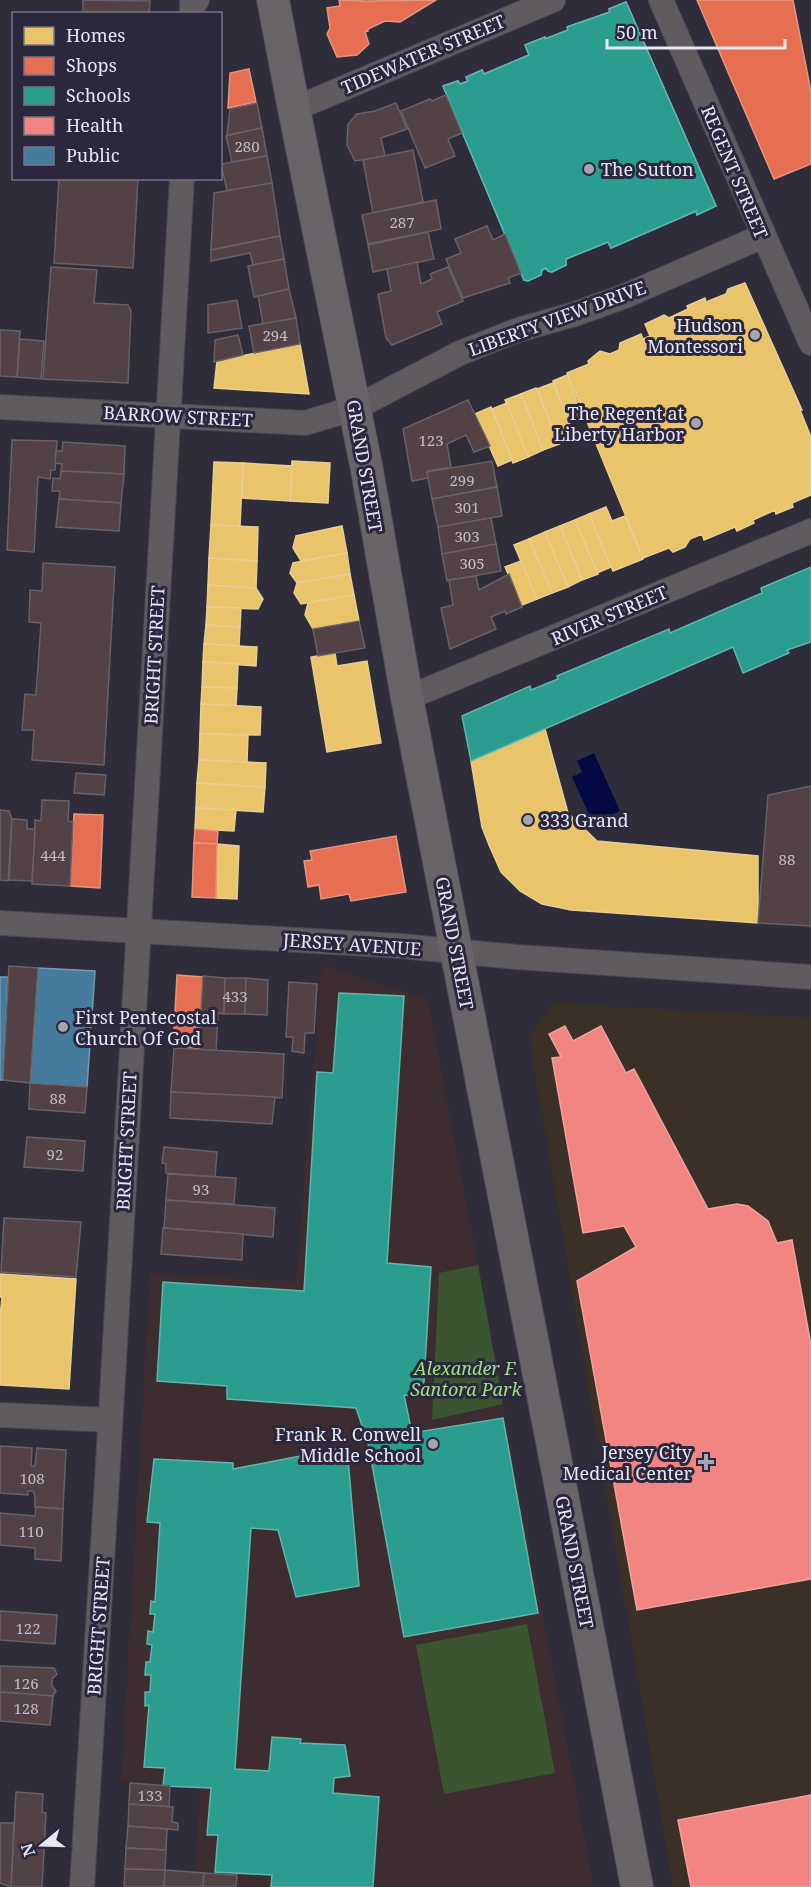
<svg xmlns="http://www.w3.org/2000/svg" width="811" height="1887" viewBox="0 0 811 1887" font-family="'Noto Serif',serif">
	<style>
		.education { fill: #3e2d30 }
		.medical { fill: #3b3025 }
		.green { fill: #3a5530 }
		.water { fill: #040943 }
		.homes { fill: #e9c46a; stroke: #e8ce94; stroke-width: 1.5 }
		.shops { fill: #e76f51; stroke: #e79382; stroke-width: 1.5 }
		.schools { fill: #2a9d8f; stroke: #63b3ae; stroke-width: 1.5; fill-rule: evenodd }
		.health { fill: #f28482; stroke: #efa1a4; stroke-width: 1.5 }
		.public { fill: #457b9d; stroke: #769bb7; stroke-width: 1.5 }
		.building { fill: #524145; stroke: #686267; stroke-width: 1.5 }
		.lines { fill: none; stroke-linecap: round; stroke-linejoin: round }
		.minor-casing { stroke: #494852; stroke-width: 26 }
		.major-casing { stroke: #494852; stroke-width: 34 }
		.minor { stroke: #5f5b5e; stroke-width: 24 }
		.major { stroke: #696468; stroke-width: 32 }
		.poi-dot { fill: #a6a5b3; stroke: #2b283e; stroke-width: 2 }
		.labels { text-anchor: middle; dominant-baseline: central; stroke-width: 6; stroke-linejoin: round; paint-order: stroke }
		.number-label { font-size: 15px; fill: #c2bdc9 }
		.street-label { font-size: 18px; fill: #e7e6f5; stroke: #2b283e }
		.poi-label { font-size: 18px; fill: #e7e6f5; stroke: #2b283e; text-anchor: end }
		.park-label { font-size: 18px; font-style: italic; fill: #9ee282; stroke: #2b283e }
	</style>
	<rect width="100%" height="100%" fill="#2e2d39"/>
	<path class="education" d="M322 965 428 1000 478 1265 439 1274 432 1420 503 1404 594 1887H237L238 1875 195 1871 200 1788 121 1782 150 1273 296 1282Z"/>
	<path class="medical" d="M553 1003 811 1018V1887H673L529 1037Z"/>
	<g class="green">
		<path d="M478 1265 503 1404 432 1420 439 1273Z"/>
		<path d="M527 1624 555 1773 444 1794 416 1645Z"/>
	</g>
	<path class="water" d="M594 753 620 811 593 823 572 777 582 772 577 761Z"/>
	<g class="homes">
		<path d="M745 283 802 410H800L811 437V495L792 503 793 507 776 514 775 510 753 520 754 523 737 531 735 527 704 540 702 534 690 539 685 547 673 552 669 548 643 558 567 373 589 364 588 361 600 351 610 354 619 350 620 343 641 334 643 339 650 336 645 324 664 315 669 318 688 309 687 306 705 298 706 302 726 294 728 289Z"/>
		<path d="M300 344 309 394 214 388 217 361Z"/>
		<path d="M567 375 582 415 568 420 553 381Z"/>
		<path d="M553 383 575 437 559 444 537 389Z"/>
		<path d="M536 388 559 444 543 450 521 394Z"/>
		<path d="M521 394 543 450 528 457 505 400Z"/>
		<path d="M507 403 528 457 513 463 492 409Z"/>
		<path d="M491 407 512 460 498 466 475 414Z"/>
		<path d="M292 461 330 463 328 503 290 501Z"/>
		<path d="M214 462 243 463 240 526 211 525Z"/>
		<path d="M243 463 292 466 290 501 242 498Z"/>
		<path d="M606 507 612 521 625 516 643 559 613 571 589 514Z"/>
		<path d="M589 514 611 567 597 573 575 520Z"/>
		<path d="M575 520 598 574 582 580 560 526Z"/>
		<path d="M211 525 258 527 257 561 209 558Z"/>
		<path d="M342 526 347 553 301 561 293 548 296 536Z"/>
		<path d="M560 526 582 580 568 587 545 532Z"/>
		<path d="M545 532 568 587 552 593 529 539Z"/>
		<path d="M529 539 552 593 537 599 514 545Z"/>
		<path d="M347 553 350 574 297 583 290 573 293 563Z"/>
		<path d="M209 558 257 561 256 588 208 585Z"/>
		<path d="M521 561 537 599 522 605 505 567Z"/>
		<path d="M350 574 354 595 301 604 294 593 297 583Z"/>
		<path d="M208 585 256 588 263 599 258 609 207 607Z"/>
		<path d="M354 595 359 621 313 629 305 615 308 603Z"/>
		<path d="M207 607 241 608 240 627 206 625Z"/>
		<path d="M206 625 240 627 239 646 204 644Z"/>
		<path d="M204 644 257 647 256 666 203 662Z"/>
		<path d="M335 653 337 666 367 661 381 743 327 752 311 657Z"/>
		<path d="M203 662 238 664 237 688 202 687Z"/>
		<path d="M202 687 237 688 236 706 201 704Z"/>
		<path d="M201 704 261 707 260 735 200 734Z"/>
		<path d="M545 729 568 813 597 841 758 856V923L571 910 542 904 520 891 501 872 489 845 482 827 471 761Z"/>
		<path d="M200 734 248 735 247 762 199 760Z"/>
		<path d="M199 760 266 763 265 787 197 783Z"/>
		<path d="M197 783 265 787 263 812 196 808Z"/>
		<path d="M196 808 236 810 234 831 195 829Z"/>
		<path d="M217 844 239 846 237 899 216 898Z"/>
		<path d="M0 1274 76 1279 69 1389 0 1385V1317L2 1297H0Z"/>
	</g>
	<g class="shops">
		<path d="M339 0 366 1 436 0 400 22 385 21 368 29V31L365 32 369 44 357 55 337 57 327 34 330 28 327 8 340 6Z"/>
		<path d="M697 0H793L811 92V164L774 179Z"/>
		<path d="M249 69 256 102 228 108 230 73Z"/>
		<path d="M74 814 103 815 100 888 70 886Z"/>
		<path d="M195 829 218 831 217 844 194 843Z"/>
		<path d="M396 836 406 892 351 901 349 894 321 899 319 885 308 887 304 861 312 860 310 851Z"/>
		<path d="M194 843 217 844 216 898 192 897Z"/>
		<path d="M177 975 203 977 199 1049H187V1043H174V1025L172 1022 175 1012Z"/>
	</g>
	<g class="schools">
		<path d="M626 2 716 206 697 215 696 211 611 248 608 242 566 259V265L552 272 548 271 546 268 542 270 541 275 528 281 524 280 443 86 458 81 460 84 468 81 466 77 482 70 484 74 529 55 525 45 545 37V39L568 30 567 27 610 12 609 9ZM587 84 627 176 584 194 545 102Z"/>
		<path d="M626 2 716 206 697 215 696 211 611 248 608 242 566 259V265L552 272 548 271 546 268 542 270 541 275 528 281 524 280 443 86 458 81 460 84 468 81 466 77 482 70 484 74 529 55 525 45 545 37V39L568 30 567 27 610 12 609 9Z"/>
		<path d="M811 567V642L787 650 789 653 743 673 733 647 471 761 462 716 530 686 531 690 558 679 557 676 669 629 670 633 762 593 761 588Z"/>
		<path d="M339 993 404 996 387 1263 431 1267 423 1397 404 1395 412 1433 503 1418 538 1613 404 1637 368 1443 356 1408 227 1399V1386L157 1381 163 1282 304 1291 317 1072 333 1073Z"/>
		<path d="M347 1447 359 1586 296 1597 278 1530 251 1528 235 1769 269 1771 272 1737 301 1739 300 1743 345 1745 350 1776 334 1778 333 1793 379 1797 373 1887H271L272 1875 215 1872 218 1835H207L211 1788 163 1786 165 1768 144 1767 149 1705 145 1706V1692H150L151 1675H145L146 1662H150L152 1645 147 1644 148 1631 153 1632 155 1614H150L151 1601 155 1602 160 1523 147 1522 154 1459 233 1463V1469Z"/>
	</g>
	<g class="health">
		<path d="M565 1026 573 1041 601 1026 626 1073 634 1069 708 1209 737 1204 748 1206 768 1221 777 1243 792 1240 811 1345V1579L637 1610 577 1281 636 1247 624 1226 583 1233 552 1058 561 1057 549 1034Z"/>
		<path d="M811 1795V1887H691L678 1820Z"/>
	</g>
	<g class="public">
		<path d="M38 968 95 971 87 1087 30 1083Z"/>
		<path d="M0 977H8L3 1080H0Z"/>
	</g>
	<g class="building">
		<path d="M83 0 150 1 149 14H83Z"/>
		<path d="M446 95 462 133 448 139 455 156 425 168 401 111 430 99 432 101Z"/>
		<path d="M257 103 262 128 227 135 230 109Z"/>
		<path d="M396 103 407 129 381 138 385 156 355 161 347 145 348 124 357 114 375 111Z"/>
		<path d="M262 128 267 156 232 162 226 136Z"/>
		<path d="M413 150 423 202 373 213 363 160Z"/>
		<path d="M267 156 272 183 227 191 221 164Z"/>
		<path d="M59 178H138L133 268 54 263Z"/>
		<path d="M272 183 280 236 211 250 214 193Z"/>
		<path d="M436 200 441 229 368 244 362 215Z"/>
		<path d="M487 226 493 240 505 234 521 273 508 278 510 283 463 298 446 259 461 253 455 239Z"/>
		<path d="M428 232 434 259 373 272 368 245Z"/>
		<path d="M280 236 284 259 253 265 250 253 211 261V250Z"/>
		<path d="M284 259 289 289 254 297 248 266Z"/>
		<path d="M417 262 421 284 432 279 430 274 448 267 463 301 437 312 442 324 392 345 386 338 378 294 391 291 387 269Z"/>
		<path d="M51 267 97 270 94 303 128 305 131 311 128 383 43 379Z"/>
		<path d="M289 289 296 318 263 324 258 296Z"/>
		<path d="M237 300 242 328 208 333V305Z"/>
		<path d="M296 318 300 344 254 353 249 326Z"/>
		<path d="M0 330 20 331 17 377 0 376Z"/>
		<path d="M238 335 243 355 214 362 215 340Z"/>
		<path d="M20 339 44 341 41 379 17 377Z"/>
		<path d="M468 400 490 446 474 452 466 435 447 444 451 467 427 471 428 478 412 481 403 429Z"/>
		<path d="M12 440 57 441 55 470H51L50 479 38 477 34 552 7 550Z"/>
		<path d="M63 442 125 446 124 474 61 471 62 464 55 463 56 451H62Z"/>
		<path d="M492 461 497 487 432 499 427 472Z"/>
		<path d="M61 471 124 474 121 503 59 499 60 491H52L53 478 60 479Z"/>
		<path d="M497 487 502 516 438 527 432 499Z"/>
		<path d="M59 499 121 503 119 531 56 527Z"/>
		<path d="M491 518 496 544 442 554 438 527Z"/>
		<path d="M496 544 501 571 447 581 442 554Z"/>
		<path d="M43 563 115 567 104 765 32 760 34 730H22L25 694 36 695 41 623 29 622 30 590 42 591Z"/>
		<path d="M509 574 522 607 506 614 505 611 491 617 496 629 450 649 441 608 453 605 449 580 476 576 479 590Z"/>
		<path d="M359 621 365 648 318 656 313 629Z"/>
		<path d="M76 773 106 775 104 795 74 793Z"/>
		<path d="M811 786V926L758 923 768 795Z"/>
		<path d="M42 800 69 801 68 821 73 822 70 886 32 884 35 820 41 821Z"/>
		<path d="M0 810 9 811 12 819 8 881 0 880Z"/>
		<path d="M12 819 27 820V829H35L32 881 9 880Z"/>
		<path d="M9 966 38 968 30 1083 3 1080Z"/>
		<path d="M203 976 225 978 224 1014 218 1013 216 1051 199 1049Z"/>
		<path d="M225 978H246L245 1014H224Z"/>
		<path d="M246 978 268 980 267 1015 245 1014Z"/>
		<path d="M289 982 317 984 314 1033H305L304 1053 292 1051 293 1037H286Z"/>
		<path d="M174 1048 284 1054 282 1098 171 1092Z"/>
		<path d="M30 1083 87 1087 85 1113 29 1109Z"/>
		<path d="M171 1092 275 1097 272 1124 170 1118Z"/>
		<path d="M27 1137 85 1141 83 1171 24 1167Z"/>
		<path d="M164 1147 217 1152 215 1177 166 1173V1164L162 1163Z"/>
		<path d="M168 1174 236 1178 234 1204 166 1200Z"/>
		<path d="M166 1200 275 1208 273 1237 164 1228Z"/>
		<path d="M4 1218 81 1222 76 1277 1 1272Z"/>
		<path d="M163 1228 243 1234 242 1260 161 1254Z"/>
		<path d="M0 1446 32 1448 31 1466H35L37 1448 66 1450 63 1509 35 1507V1496L33 1491H28V1495L0 1493Z"/>
		<path d="M36 1507 63 1509 61 1561 35 1559V1548L0 1545V1513L35 1516Z"/>
		<path d="M0 1611 57 1615 55 1644 0 1640Z"/>
		<path d="M0 1666 54 1668 57 1674 52 1679V1686L56 1691 53 1696 0 1692Z"/>
		<path d="M0 1692 53 1696 50 1725 0 1721Z"/>
		<path d="M130 1783 170 1786 169 1807 129 1804Z"/>
		<path d="M16 1792 43 1794 42 1812 46 1813 42 1887H11Z"/>
		<path d="M129 1804 173 1807 172 1822 178 1823V1830L128 1826Z"/>
		<path d="M0 1823H14L11 1887 0 1883Z"/>
		<path d="M128 1826 167 1829 166 1850 126 1848Z"/>
		<path d="M126 1848 166 1850 165 1870 125 1869Z"/>
		<path d="M125 1869 165 1870 164 1887H124Z"/>
		<path d="M165 1870 204 1873 203 1887H164Z"/>
		<path d="M204 1873 237 1875 236 1887H203Z"/>
	</g>
	<g class="lines">
		<g class="minor-casing">
			<g id="minor">
				<path d="M661 0 811 343"/>
				<path d="M192 14V2L197 0"/>
				<path d="M294 109 553 0"/>
				<path d="M0 407 305 423 355 408 460 353 518 330 575 314 625 296 763 236"/>
				<path d="M407 698 811 531"/>
				<path d="M0 923 401 946 517 957 811 977"/>
				<path d="M0 1415 110 1420"/>
				<path d="M82 1887 109 1447 182 178"/>
			</g>
		</g>
		<g class="major-casing">
			<path id="major" d="M273 0 294 109 367 470 407 698 554 1452 637 1887"/>
		</g>
		<use href="#minor" class="minor"/>
		<use href="#major" class="major"/>
	</g>
	<g class="poi-dot">
		<circle cx="589" cy="169" r="6"/>
		<circle cx="755" cy="335" r="6"/>
		<circle cx="696" cy="423" r="6"/>
		<circle cx="528" cy="820" r="6"/>
		<circle cx="63" cy="1027" r="6"/>
		<circle cx="433" cy="1444" r="6"/>
		<path d="M703 1453h6v6h6v6h-6v6h-6v-6h-6v-6h6z"/>
	</g>
	<g class="labels">
		<g class="number-label">
			<text x="247" y="146">280</text>
			<text x="402" y="222">287</text>
			<text x="275" y="335">294</text>
			<text x="431" y="440">123</text>
			<text x="462" y="480">299</text>
			<text x="467" y="507">301</text>
			<text x="467" y="536">303</text>
			<text x="472" y="563">305</text>
			<text x="53" y="855">444</text>
			<text x="787" y="859">88</text>
			<text x="235" y="996">433</text>
			<text x="58" y="1098">88</text>
			<text x="55" y="1154">92</text>
			<text x="201" y="1189">93</text>
			<text x="32" y="1478">108</text>
			<text x="31" y="1531">110</text>
			<text x="28" y="1628">122</text>
			<text x="26" y="1683">126</text>
			<text x="26" y="1708">128</text>
			<text x="150" y="1795">133</text>
		</g>
		<g class="street-label">
			<text transform="translate(423 54) rotate(-23)">TIDEWATER STREET</text>
			<text transform="translate(735 172) rotate(67)">REGENT STREET</text>
			<text transform="translate(557 318) rotate(-20)">LIBERTY VIEW DRIVE</text>
			<text transform="translate(178 416) rotate(3)">BARROW STREET</text>
			<text transform="translate(365 466) rotate(80)">GRAND STREET</text>
			<text transform="translate(609 615) rotate(-23)">RIVER STREET</text>
			<text transform="translate(154 655) rotate(-87)">BRIGHT STREET</text>
			<text transform="translate(455 943) rotate(79)">GRAND STREET</text>
			<text transform="translate(352 944) rotate(4)">JERSEY AVENUE</text>
			<text transform="translate(126 1141) rotate(-87)">BRIGHT STREET</text>
			<text transform="translate(575 1562) rotate(79)">GRAND STREET</text>
			<text transform="translate(98 1626) rotate(-86)">BRIGHT STREET</text>
		</g>
		<g class="poi-label">
			<text x="601" y="169" text-anchor="start">The Sutton</text>
			<text x="743" y="325">Hudson<tspan x="743" dy="21">Montessori</tspan></text>
			<text x="684" y="413">The Regent at<tspan x="684" dy="21">Liberty Harbor</tspan></text>
			<text x="540" y="820" text-anchor="start">333 Grand</text>
			<text x="75" y="1017" text-anchor="start">First Pentecostal<tspan x="75" dy="21">Church Of God</tspan></text>
			<text x="421" y="1434">Frank R. Conwell<tspan x="421" dy="21">Middle School</tspan></text>
			<text x="692" y="1452">Jersey City<tspan x="692" dy="21">Medical Center</tspan></text>
		</g>
		<g class="park-label">
			<text x="466" y="1368">Alexander F.<tspan x="466" dy="21">Santora Park</tspan></text>
		</g>
	</g>
	<rect x="12" y="12" width="210" height="168" fill="#2b283e" stroke="#767487" stroke-width="1.5"/>
	<rect x="24" y="27" width="30" height="18" fill="#e9c46a" stroke="#767487" stroke-width="1.5"/>
	<text x="66" y="42" font-size="18" fill="#e7e6f5">Homes</text>
	<rect x="24" y="57" width="30" height="18" fill="#e76f51" stroke="#767487" stroke-width="1.5"/>
	<text x="66" y="72" font-size="18" fill="#e7e6f5">Shops</text>
	<rect x="24" y="87" width="30" height="18" fill="#2a9d8f" stroke="#767487" stroke-width="1.5"/>
	<text x="66" y="102" font-size="18" fill="#e7e6f5">Schools</text>
	<rect x="24" y="117" width="30" height="18" fill="#f28482" stroke="#767487" stroke-width="1.5"/>
	<text x="66" y="132" font-size="18" fill="#e7e6f5">Health</text>
	<rect x="24" y="147" width="30" height="18" fill="#457b9d" stroke="#767487" stroke-width="1.5"/>
	<text x="66" y="162" font-size="18" fill="#e7e6f5">Public</text>
	<g transform="translate(42 1845) rotate(251)" stroke="#2b283e" stroke-width="4.5" paint-order="stroke">
	<path d="M0-4.5L10 22L0 15L-10 22Z" fill="#e7e6f5"/>
	<text y="-9" font-size="16" font-weight="bold" text-anchor="middle" fill="#e7e6f5">N</text>
	</g>
	<path d="M607 39v9h178v-9" fill="none" stroke="#e7e6f5" stroke-width="3"/>
	<text x="616" y="39" font-size="18" fill="#e7e6f5" stroke="#2b283e" stroke-width="4.5" paint-order="stroke">50 m</text>
</svg>
